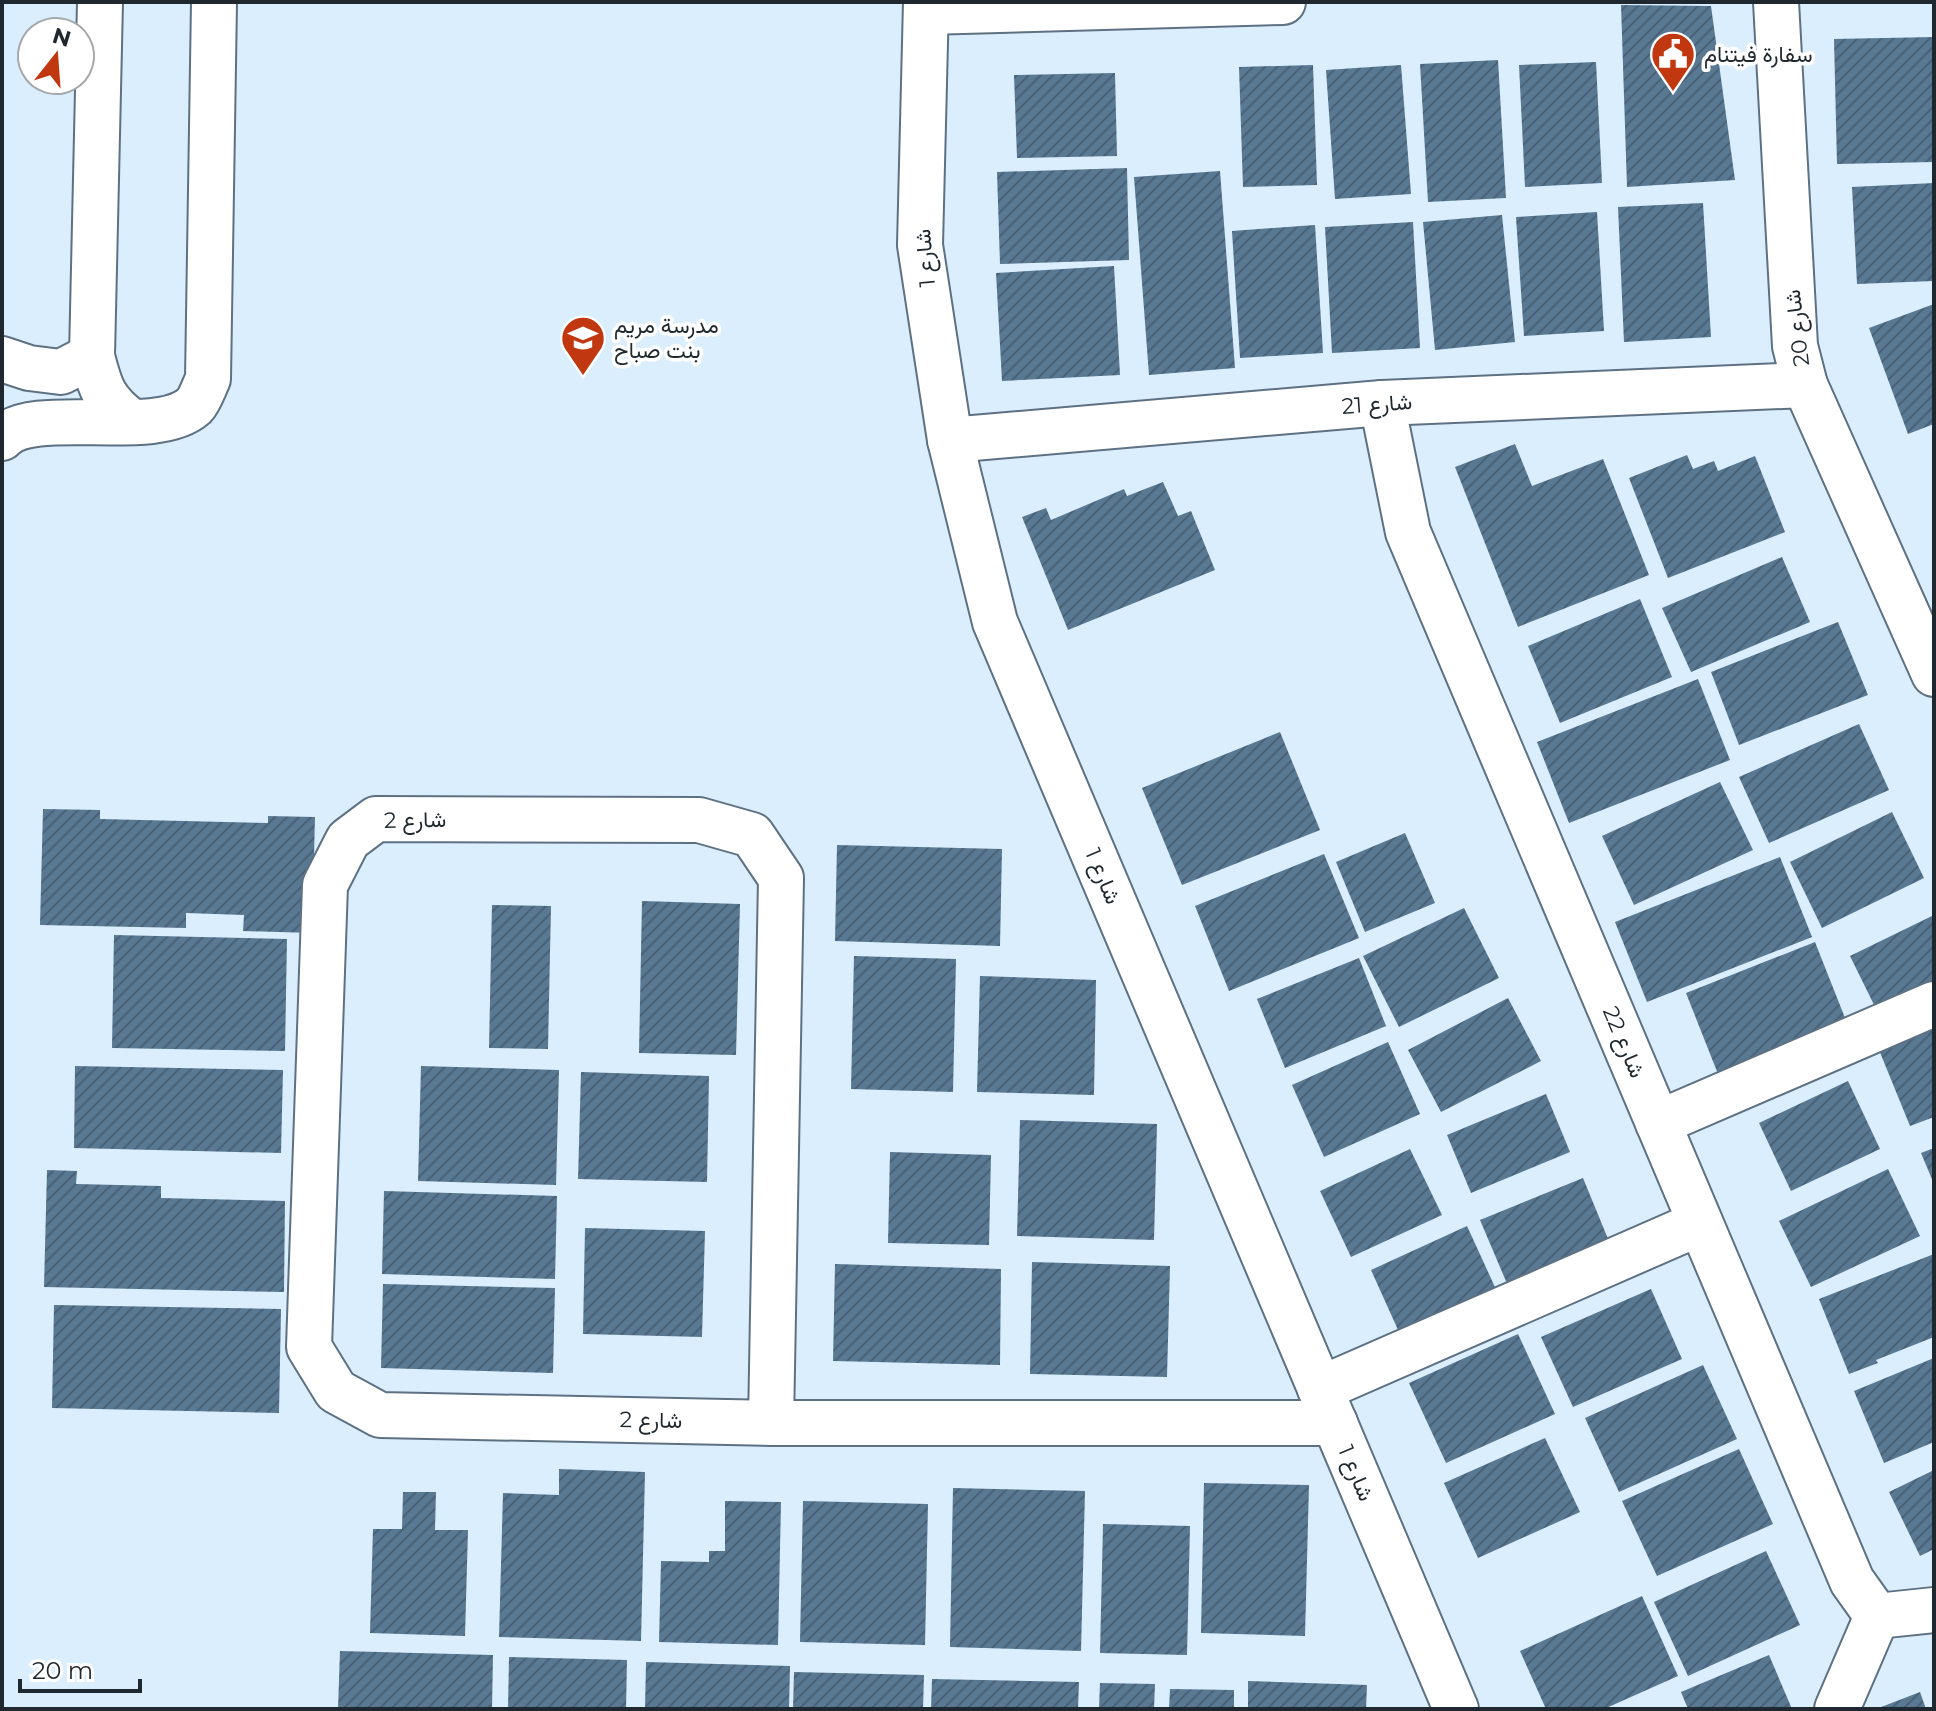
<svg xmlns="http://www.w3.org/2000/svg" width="1936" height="1711" viewBox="0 0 1936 1711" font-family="Montserrat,Vazirmatn,sans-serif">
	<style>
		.building { fill: url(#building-hatch) }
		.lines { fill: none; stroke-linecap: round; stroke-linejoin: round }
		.minor-casing { stroke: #5d7183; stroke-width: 48 }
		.minor { stroke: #fff; stroke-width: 44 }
		.labels { text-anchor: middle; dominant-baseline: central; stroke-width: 7; stroke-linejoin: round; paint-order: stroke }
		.poi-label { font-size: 22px; fill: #1f282f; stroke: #fff; text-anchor: start }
		.street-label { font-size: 22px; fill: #1f282f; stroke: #fff }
	</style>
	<defs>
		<pattern id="building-hatch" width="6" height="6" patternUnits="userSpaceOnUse" patternTransform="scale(2)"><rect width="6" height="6" fill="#597892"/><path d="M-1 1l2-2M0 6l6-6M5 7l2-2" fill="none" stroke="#496278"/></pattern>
	</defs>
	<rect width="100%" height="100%" fill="#dbeefe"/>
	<g class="building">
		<path d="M1621 5 1711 6 1735 180 1627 187Z"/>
		<path d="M1934 37V162L1837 164 1834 39Z"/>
		<path d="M1498 60 1506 198 1428 202 1420 64Z"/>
		<path d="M1596 62 1602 183 1525 187 1519 65Z"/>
		<path d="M1313 65 1317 185 1243 187 1239 67Z"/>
		<path d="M1401 65 1411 194 1335 199 1326 70Z"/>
		<path d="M1115 73 1117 156 1017 158 1014 75Z"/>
		<path d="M1127 168 1129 260 1000 264 997 172Z"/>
		<path d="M1220 171 1235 368 1149 375 1134 177Z"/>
		<path d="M1934 183V281L1857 284 1852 187Z"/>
		<path d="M1703 203 1711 337 1624 342 1618 207Z"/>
		<path d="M1597 212 1604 331 1524 336 1516 217Z"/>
		<path d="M1502 215 1515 342 1435 350 1423 222Z"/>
		<path d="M1413 222 1420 348 1332 353 1325 227Z"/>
		<path d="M1315 225 1323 353 1240 358 1232 231Z"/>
		<path d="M1114 266 1120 375 1002 381 996 273Z"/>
		<path d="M1934 304V424L1908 434 1869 328Z"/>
		<path d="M1515 444 1532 486 1603 459 1649 575 1518 627 1455 467Z"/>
		<path d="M1687 455 1693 469 1714 461 1718 471 1755 456 1785 532 1668 578 1629 478Z"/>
		<path d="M1163 482 1178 516 1191 511 1215 570 1068 630 1022 517 1046 508 1051 520 1124 489 1127 496Z"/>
		<path d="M1782 557 1810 622 1691 672 1662 608Z"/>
		<path d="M1640 599 1672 677 1560 723 1528 646Z"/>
		<path d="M1838 622 1868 695 1739 745 1711 672Z"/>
		<path d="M1698 679 1730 760 1569 823 1537 742Z"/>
		<path d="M1859 724 1889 790 1769 843 1739 777Z"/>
		<path d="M1280 732 1320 830 1182 885 1142 788Z"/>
		<path d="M1720 782 1753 850 1634 905 1602 836Z"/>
		<path d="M43 809 100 810V819L268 823V816L315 817 312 933 243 931 244 915 186 913V928L40 925Z"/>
		<path d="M1892 812 1924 878 1822 928 1790 862Z"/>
		<path d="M1405 833 1435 903 1365 932 1336 862Z"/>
		<path d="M837 845 1002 849 1000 946 835 941Z"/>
		<path d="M1324 854 1359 938 1229 991 1195 906Z"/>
		<path d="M1780 857 1812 937 1647 1002 1615 922Z"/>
		<path d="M642 901 740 904 736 1055 639 1053Z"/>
		<path d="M492 905 551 906 548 1049 489 1048Z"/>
		<path d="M1464 908 1499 978 1399 1027 1363 956Z"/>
		<path d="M1934 915V988L1879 1015 1850 956Z"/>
		<path d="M114 935 287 939 285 1051 112 1048Z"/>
		<path d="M1815 942 1847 1023 1718 1074 1686 993Z"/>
		<path d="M854 956 956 959 953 1092 851 1089Z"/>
		<path d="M1359 958 1386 1026 1285 1068 1257 999Z"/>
		<path d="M980 976 1096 980 1094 1095 977 1092Z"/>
		<path d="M1508 998 1541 1061 1441 1112 1408 1050Z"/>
		<path d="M1934 1023V1117L1910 1126 1877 1045Z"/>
		<path d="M1388 1042 1420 1114 1324 1157 1292 1085Z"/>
		<path d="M75 1066 283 1070 281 1153 74 1148Z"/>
		<path d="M421 1066 559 1070 556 1185 418 1181Z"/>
		<path d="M581 1072 709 1076 707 1182 578 1179Z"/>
		<path d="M1848 1081 1880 1149 1791 1191 1759 1123Z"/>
		<path d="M1546 1094 1570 1152 1471 1193 1447 1135Z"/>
		<path d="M1020 1120 1157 1124 1154 1240 1017 1236Z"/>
		<path d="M1934 1148V1184L1921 1153Z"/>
		<path d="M1410 1149 1442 1215 1351 1257 1320 1191Z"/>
		<path d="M890 1152 991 1155 989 1245 888 1243Z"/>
		<path d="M1888 1169 1920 1236 1811 1287 1779 1221Z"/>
		<path d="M47 1170 77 1171 76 1184 161 1186V1198L285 1201 284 1292 44 1287Z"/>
		<path d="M1583 1178 1613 1251 1511 1293 1480 1220Z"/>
		<path d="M384 1191 557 1196 555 1279 382 1274Z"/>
		<path d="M1467 1226 1500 1298 1403 1341 1371 1270Z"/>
		<path d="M585 1228 705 1231 702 1337 583 1334Z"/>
		<path d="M1934 1254V1337L1876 1360 1878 1363 1849 1374 1819 1299Z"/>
		<path d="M1032 1262 1170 1266 1167 1377 1030 1374Z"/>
		<path d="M835 1264 1001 1269 1000 1365 833 1361Z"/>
		<path d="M383 1284 555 1288 553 1373 381 1368Z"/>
		<path d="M1651 1289 1682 1359 1573 1407 1541 1337Z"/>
		<path d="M54 1305 281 1309 279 1413 52 1408Z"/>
		<path d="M1518 1334 1555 1414 1446 1463 1409 1383Z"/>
		<path d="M1934 1358V1442L1884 1463 1854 1391Z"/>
		<path d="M1703 1365 1737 1439 1619 1492 1585 1418Z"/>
		<path d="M1545 1438 1580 1512 1478 1558 1444 1483Z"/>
		<path d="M1739 1449 1773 1524 1657 1576 1622 1501Z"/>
		<path d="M559 1469 645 1472 641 1641 499 1637 503 1493 559 1495Z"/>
		<path d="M1934 1470V1549L1920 1556 1889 1492Z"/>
		<path d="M1204 1483 1309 1485 1305 1636 1201 1633Z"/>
		<path d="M953 1488 1085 1491 1081 1651 950 1647Z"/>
		<path d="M403 1492H436L435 1530H468L465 1636 370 1633 373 1529H402Z"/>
		<path d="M725 1501 781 1502 778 1645 659 1642 661 1561 709 1562V1551H725Z"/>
		<path d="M803 1501 928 1504 925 1645 800 1642Z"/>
		<path d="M1103 1524 1190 1526 1187 1655 1100 1653Z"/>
		<path d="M1766 1551 1800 1625 1688 1676 1654 1602Z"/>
		<path d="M1642 1596 1678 1676 1604 1709H1546L1520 1651Z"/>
		<path d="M340 1651 493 1655 492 1709H338Z"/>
		<path d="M1769 1655 1792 1709H1688L1681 1692Z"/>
		<path d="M509 1657 627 1660 626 1709H508Z"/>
		<path d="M646 1662 790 1666 789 1709H645Z"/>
		<path d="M794 1672 924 1675 923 1709H793Z"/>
		<path d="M932 1679 1079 1682 1078 1709H931Z"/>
		<path d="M1248 1681 1367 1685 1366 1709H1248Z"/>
		<path d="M1100 1683 1155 1684 1154 1709H1099Z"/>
		<path d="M1170 1689 1234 1690V1709H1169Z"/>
		<path d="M1920 1692 1926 1709H1876Z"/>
	</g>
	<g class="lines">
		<g class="minor-casing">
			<g id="minor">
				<path d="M100 2 92 356C100 388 104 401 131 421"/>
				<path d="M926 2 920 245 950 440 995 622 1456 1709"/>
				<path d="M1776 2 1795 346 1805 385 1934 674"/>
				<path d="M926 12 1283 2"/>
				<path d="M2 359 29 368 61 372 92 356"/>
				<path d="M1382 403 1408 532 1852 1581 1877 1616 1934 1610"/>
				<path d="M2 438C32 404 155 441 194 406 200 400 204 387 208 379L214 2"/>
				<path d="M950 440 1382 403 1805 385"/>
				<path d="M1658 1123 1934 1004"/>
				<path d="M1320 1389 1700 1223"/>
				<path d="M771 1423 781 878 752 835 699 820 376 819 348 840 325 885 309 1347 336 1391 380 1415 771 1423H1335"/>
				<path d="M1837 1709 1877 1616"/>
			</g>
		</g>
		<use href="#minor" class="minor"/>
	</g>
	<defs>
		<g id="civic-pin" transform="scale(2.3)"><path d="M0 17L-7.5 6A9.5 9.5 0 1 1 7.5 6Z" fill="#c13810" stroke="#fff"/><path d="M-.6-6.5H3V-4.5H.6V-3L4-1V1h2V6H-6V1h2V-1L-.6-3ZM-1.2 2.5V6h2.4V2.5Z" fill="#fff"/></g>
		<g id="school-pin" transform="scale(2.3)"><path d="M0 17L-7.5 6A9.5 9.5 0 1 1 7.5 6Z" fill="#c13810" stroke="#fff"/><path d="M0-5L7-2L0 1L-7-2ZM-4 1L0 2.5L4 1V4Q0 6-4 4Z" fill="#fff"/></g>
	</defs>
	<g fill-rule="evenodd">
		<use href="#civic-pin" x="1673" y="54"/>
		<use href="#school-pin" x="583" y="338"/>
	</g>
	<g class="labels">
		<g class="poi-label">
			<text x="1704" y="54">سفارة فيتنام</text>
			<text x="614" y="325">مدرسة مريم<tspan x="614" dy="25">بنت صباح</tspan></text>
		</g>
		<g class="street-label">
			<text transform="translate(925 258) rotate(-95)">شارع 1</text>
			<text transform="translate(1797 328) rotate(-97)">شارع 20</text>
			<text transform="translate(1377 404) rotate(-4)">شارع 21</text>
			<text transform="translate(415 820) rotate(-1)">شارع 2</text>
			<text transform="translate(1103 876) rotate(67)">شارع 1</text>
			<text transform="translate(1624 1042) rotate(67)">شارع 22</text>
			<text transform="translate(651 1420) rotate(1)">شارع 2</text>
			<text transform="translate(1356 1473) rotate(67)">شارع 1</text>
		</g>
	</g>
	<rect width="1936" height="1711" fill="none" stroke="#1f282f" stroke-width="8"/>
	<g transform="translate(56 56) rotate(17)"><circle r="38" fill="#ffffff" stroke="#a5a9ac" stroke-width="2"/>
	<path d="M0-6L14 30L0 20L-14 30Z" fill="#c13810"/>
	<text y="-12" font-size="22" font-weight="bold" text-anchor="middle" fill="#1f282f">N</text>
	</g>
	<path d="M20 1679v12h120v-12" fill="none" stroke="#1f282f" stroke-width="4"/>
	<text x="32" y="1679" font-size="24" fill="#1f282f" stroke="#ffffff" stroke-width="6" paint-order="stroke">20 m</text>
</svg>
